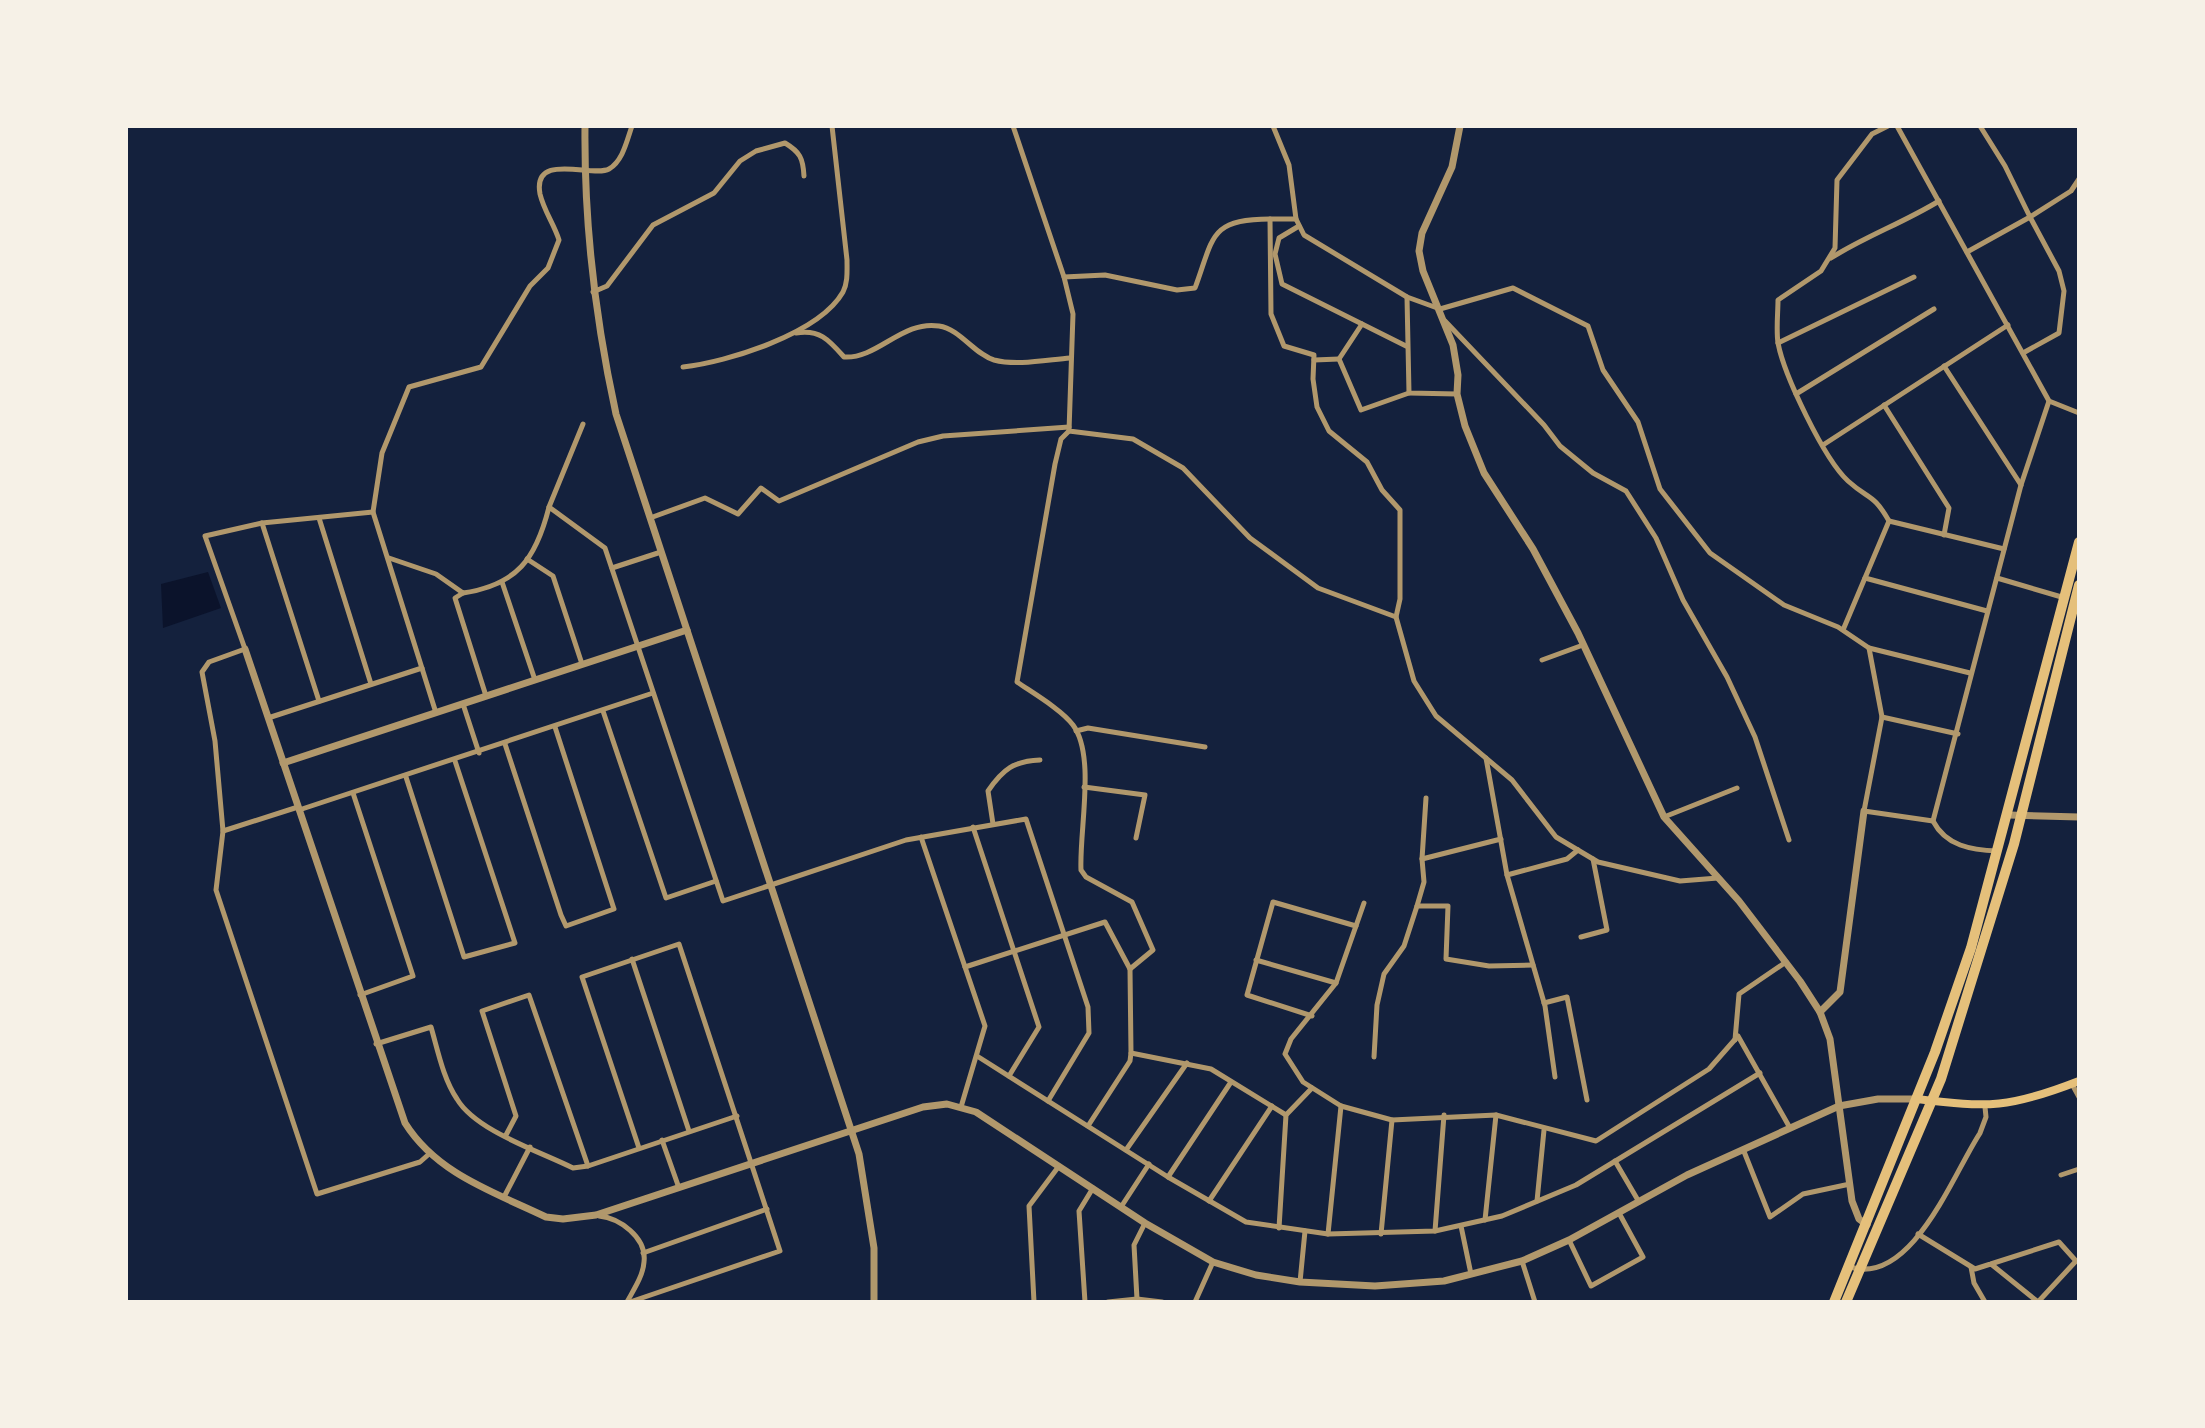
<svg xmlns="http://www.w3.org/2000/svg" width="2205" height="1428" viewBox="0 0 2205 1428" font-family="Merriweather,serif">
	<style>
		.water { fill: #0b132b }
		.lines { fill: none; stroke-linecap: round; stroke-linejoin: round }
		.minor { stroke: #b1986c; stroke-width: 5 }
		.tertiary { stroke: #b1986c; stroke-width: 7 }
		.secondary { stroke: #e5c07b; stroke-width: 8 }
		.trunk { stroke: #e5c07b; stroke-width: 10 }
	</style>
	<rect width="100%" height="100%" fill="#14213d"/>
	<path class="water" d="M208 572 221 608 163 628 161 584Z"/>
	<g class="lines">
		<g class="minor">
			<path d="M1013 126 1064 277 1073 314 1069 431 1133 439 1183 468 1250 538 1318 588 1396 617 1414 681 1436 716 1512 780 1556 837 1598 862 1680 881 1718 878"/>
			<path d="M1273 126 1289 165 1296 219 1304 235 1407 297 1440 309 1513 288 1588 326 1603 370 1638 422 1660 489 1710 553 1784 605 1838 627 1869 648 1882 717 1864 811 1933 821 2021 485 2049 401 2079 413"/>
			<path d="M1897 126 2049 401"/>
			<path d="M1296 219H1270L1271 314 1284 346 1314 355 1313 379 1317 407 1329 431 1367 462 1382 490 1400 510V599L1396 617"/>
			<path d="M1299 226 1279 238 1275 254 1282 284 1406 346"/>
			<path d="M1967 252 2030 217 2005 166 1980 126"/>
			<path d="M1831 258C1866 236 1903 223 1939 201"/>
			<path d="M1064 277 1105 275 1177 290 1195 288C1214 237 1209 219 1270 219"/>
			<path d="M593 292 607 286 653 225 714 193 740 161 756 151 785 143C800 152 803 158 804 176"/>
			<path d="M1407 297 1409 393 1457 394"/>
			<path d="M1445 321 1544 425 1560 446 1593 473 1626 491 1656 538 1683 600 1727 677 1755 737 1789 840"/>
			<path d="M1362 324 1339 359 1361 410 1409 393"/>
			<path d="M796 333C820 329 829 340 844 357 878 359 902 320 939 326 960 329 974 354 994 360 1016 366 1046 360 1070 358"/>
			<path d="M1778 343 1914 277"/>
			<path d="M2023 353 2059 333 2064 291 2059 271 2030 217 2071 191 2079 179"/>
			<path d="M1314 360 1339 359"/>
			<path d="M1944 366 2021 485"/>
			<path d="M683 367C727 362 819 334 843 292 848 282 847 271 847 260L832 126"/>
			<path d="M1796 394 1934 309"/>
			<path d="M1884 405 1949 508 1944 535"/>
			<path d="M1069 431 1061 439 1055 464 1017 682C1033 693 1062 710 1073 725 1096 756 1079 831 1081 870L1086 877 1132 902 1153 950 1130 969"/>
			<path d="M1823 445 2008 325"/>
			<path d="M549 507 583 424"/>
			<path d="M373 512 262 523 205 536 245 649 209 662 202 672 215 741 223 831 216 890 317 1194 420 1162 429 1154"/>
			<path d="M319 518 371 684"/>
			<path d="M650 518 705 498 738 514 761 488 779 501 918 442 943 436 1069 427"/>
			<path d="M1889 521 2004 549"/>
			<path d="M262 523 319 701"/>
			<path d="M389 558 436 574 463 593C517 585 536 559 549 507L605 548 723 901 906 840 1026 819 1088 1007 1089 1033 1048 1101"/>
			<path d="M527 559 553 576 582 664"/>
			<path d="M612 568 661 552"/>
			<path d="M1865 578 1987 611"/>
			<path d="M1997 578 2065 598"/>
			<path d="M502 582 535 680"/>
			<path d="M463 593 455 598 486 696"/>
			<path d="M1843 630 1889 521C1873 493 1869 500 1848 481 1824 459 1784 375 1778 343 1776 329 1778 313 1778 300L1821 271 1835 248 1837 180 1872 134 1888 126"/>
			<path d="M1869 648 1970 673"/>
			<path d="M1542 660 1583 645"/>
			<path d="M463 704 479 753"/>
			<path d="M603 711 666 898 716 881"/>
			<path d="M436 713 373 512 382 453 409 387 481 367 530 286 548 268 559 240C554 224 544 211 540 194 532 151 593 178 609 169 623 161 627 140 632 126"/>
			<path d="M1882 717 1958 734"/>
			<path d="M268 718 422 668"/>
			<path d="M1076 731 1088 728 1205 747"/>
			<path d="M505 744 561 915 566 926 614 909 555 727"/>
			<path d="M1486 758 1507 875"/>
			<path d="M406 777 464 957 515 943 455 761"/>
			<path d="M1084 787 1145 795 1136 838"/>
			<path d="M353 793 413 976 360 995"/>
			<path d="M299 810 653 693"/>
			<path d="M1664 817 1737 788"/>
			<path d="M1933 821C1946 846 1971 850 1998 851"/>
			<path d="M993 824 988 791C1003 769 1014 761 1040 760"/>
			<path d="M973 827 1039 1027 1009 1076"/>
			<path d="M223 831 298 807"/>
			<path d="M921 837 985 1026 961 1107"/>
			<path d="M1422 859 1501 839"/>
			<path d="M1364 903 1336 983 1291 1039 1285 1054 1303 1082 1341 1106 1392 1120 1496 1115 1596 1141 1709 1069 1738 1036 1790 1128"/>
			<path d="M1417 906 1424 882 1422 859 1426 798"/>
			<path d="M1581 937 1607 930 1593 859"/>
			<path d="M632 959 689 1131"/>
			<path d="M1256 960 1336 983"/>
			<path d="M965 967 1105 922 1130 969 1131 1053 1130 1061 1088 1126"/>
			<path d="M1544 1003 1567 997 1587 1100"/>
			<path d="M1312 1016 1247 995 1273 902 1356 926"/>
			<path d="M1735 1040 1739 994 1786 962"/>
			<path d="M376 1044 431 1027C438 1051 443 1078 457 1099 476 1131 539 1151 573 1168L588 1166 737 1116"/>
			<path d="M1131 1053 1211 1069 1286 1115"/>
			<path d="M977 1056 1168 1177 1246 1222 1328 1234 1435 1231 1502 1216 1576 1185 1760 1073"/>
			<path d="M1374 1057 1377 1005 1384 974 1404 946 1417 906H1448L1446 959 1489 966 1533 965"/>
			<path d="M1555 1077 1545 1006 1507 875 1567 859 1578 850"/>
			<path d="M2072 1084 2079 1097"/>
			<path d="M506 1135 516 1116 482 1011 529 995 588 1166"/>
			<path d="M662 1140 679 1188"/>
			<path d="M1743 1149 1770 1217 1803 1194 1850 1184"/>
			<path d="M1126 1150 1187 1063"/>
			<path d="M1615 1161 1639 1202"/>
			<path d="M2061 1175 2079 1169"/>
			<path d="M1168 1177 1231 1082"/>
			<path d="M504 1197 530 1147"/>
			<path d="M1209 1201 1272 1106"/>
			<path d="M1537 1201 1544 1130"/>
			<path d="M1121 1207 1149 1164"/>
			<path d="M599 1216C619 1218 647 1237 644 1262 643 1276 634 1289 627 1302"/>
			<path d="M1485 1220 1496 1115"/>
			<path d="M1461 1226 1471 1274"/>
			<path d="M1279 1228 1286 1115 1312 1088"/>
			<path d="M1435 1231 1444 1115"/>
			<path d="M1328 1234 1341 1106"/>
			<path d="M1381 1234 1392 1120"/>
			<path d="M1918 1234 1975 1269 2059 1242 2076 1261 2038 1302 1991 1264"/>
			<path d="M1569 1240 1591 1286 1643 1257 1619 1213"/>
			<path d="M643 1253 767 1209"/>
			<path d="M1522 1261 1535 1302"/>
			<path d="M1850 1267C1912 1286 1953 1174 1980 1133L1986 1117 1985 1107"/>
			<path d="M1971 1267 1974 1283 1985 1302"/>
			<path d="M1300 1282 1305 1231"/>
			<path d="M1137 1299 1134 1245 1145 1223"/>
			<path d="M630 1302 780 1251 679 944 582 977 639 1148"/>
			<path d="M1034 1302 1029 1206 1059 1166"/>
			<path d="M1085 1302 1079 1211 1093 1188"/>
			<path d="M1108 1302 1137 1299 1162 1302"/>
			<path d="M1195 1302 1213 1262"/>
		</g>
		<g class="tertiary">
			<path d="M585 126C584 225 595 318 616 414L859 1154 874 1248V1302"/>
			<path d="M1460 126 1452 167 1422 233 1419 251 1423 271 1453 345 1458 375 1457 394 1465 426 1484 473 1533 549 1578 633 1664 817 1739 901 1800 981 1820 1012 1830 1039 1852 1201 1859 1219 1867 1225"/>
			<path d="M245 649 405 1123C437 1174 494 1192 546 1217L563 1219 596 1215 923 1107 947 1104 976 1112 1145 1223 1213 1262 1256 1275 1300 1282 1375 1286 1444 1281 1522 1261 1569 1240 1687 1175 1839 1106 1878 1099H1917"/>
			<path d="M283 763 687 630"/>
			<path d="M2009 815 2079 817"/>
			<path d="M1820 1012 1840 992 1864 811"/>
		</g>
		<path class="secondary" d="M1917 1099C1989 1108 2010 1108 2079 1081"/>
		<g class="trunk">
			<path d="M1834 1302 1935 1052 1971 948 2079 542"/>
			<path d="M1846 1302 1941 1079 2014 844 2079 585"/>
		</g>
	</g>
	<rect width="2205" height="1428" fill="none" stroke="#f6f1e7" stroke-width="256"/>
</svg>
